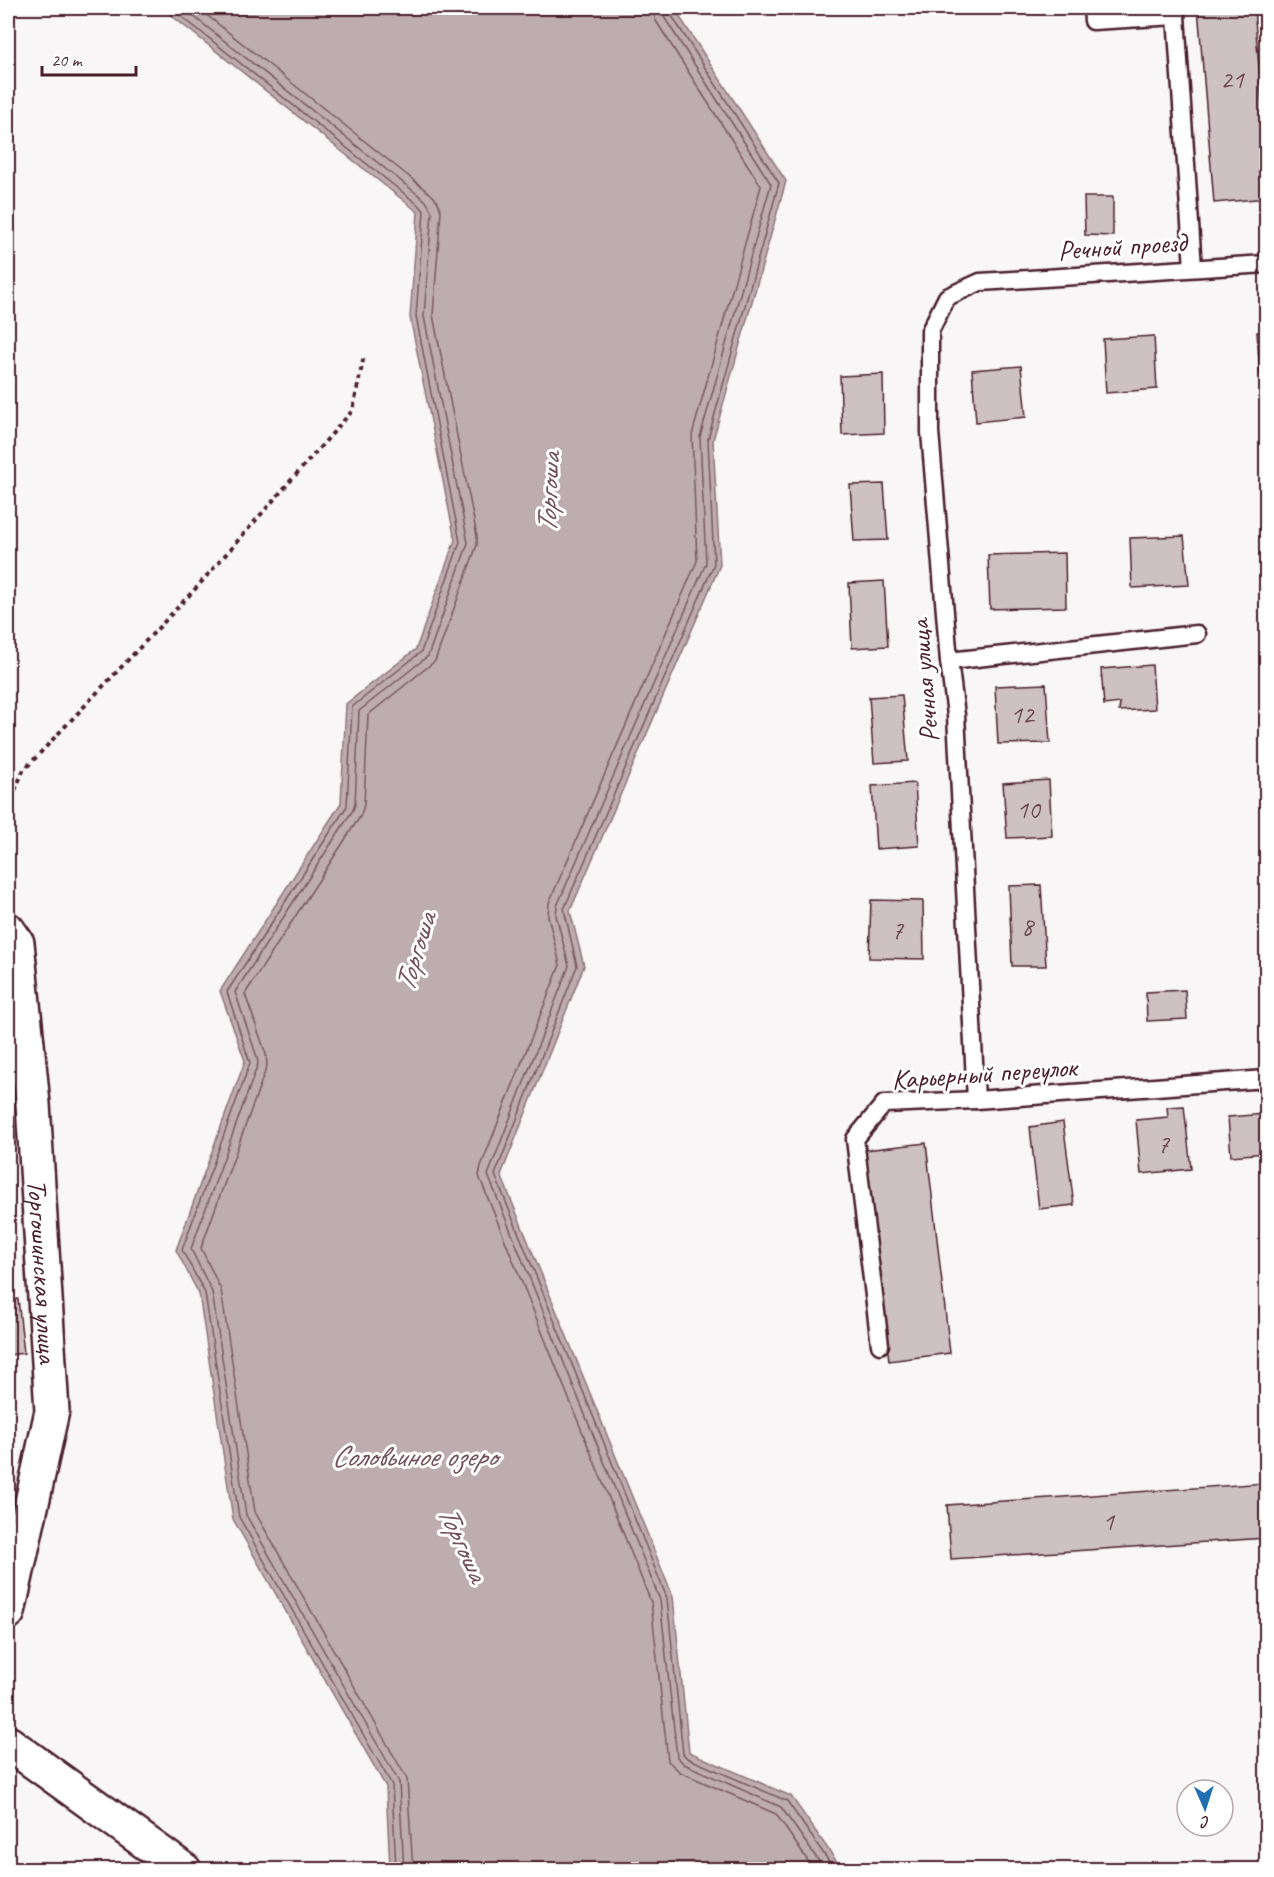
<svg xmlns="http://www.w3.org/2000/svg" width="1274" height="1877" viewBox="0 0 1274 1877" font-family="Caveat,sans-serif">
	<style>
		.water { fill: #bdadb0; stroke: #8f747b; stroke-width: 1.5 }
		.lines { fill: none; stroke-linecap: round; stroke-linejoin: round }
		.shore { stroke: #785860; stroke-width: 1.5 }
		.building { fill: #cdc1c4; stroke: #4a1f2b; stroke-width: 1.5 }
		.service-casing { stroke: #4a1f2b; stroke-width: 21 }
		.minor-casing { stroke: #4a1f2b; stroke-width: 38 }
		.secondary-casing { stroke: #4a1f2b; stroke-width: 38 }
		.path { stroke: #4a1f2b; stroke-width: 4; stroke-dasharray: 4.5 4.5; stroke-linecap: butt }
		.service { stroke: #fff; stroke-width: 16 }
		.minor { stroke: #fff; stroke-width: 33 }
		.secondary { stroke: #fff; stroke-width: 33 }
		.labels { text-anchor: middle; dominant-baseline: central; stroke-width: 6; stroke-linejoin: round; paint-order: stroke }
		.number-label { font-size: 26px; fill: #6b4851 }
		.street-label { font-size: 28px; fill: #4a1f2b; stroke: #fff }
		.water-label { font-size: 30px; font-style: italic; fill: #72515a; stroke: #fff }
	</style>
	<rect width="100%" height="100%" fill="#f8f6f7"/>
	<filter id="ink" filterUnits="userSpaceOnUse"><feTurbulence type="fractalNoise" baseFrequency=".0167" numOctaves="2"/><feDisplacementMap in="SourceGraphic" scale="12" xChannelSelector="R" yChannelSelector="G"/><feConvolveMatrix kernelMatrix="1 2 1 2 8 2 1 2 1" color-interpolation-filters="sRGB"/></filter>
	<g filter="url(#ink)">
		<path class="water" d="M162 8H674L786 181 713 440 720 565 570 911 584 966 501 1175 673 1597 689 1752 791 1796 842 1869H392L390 1868 386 1787 233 1519 199 1294 176 1250 245 1061 220 991 341 803 346 704 416 649 455 540 410 317 418 212Z"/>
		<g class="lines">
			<g class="shore">
				<path d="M171 8 421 207 424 211 416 316 460 542 421 652 352 707 347 806 227 992 250 1063 182 1250 205 1293 239 1517 392 1785 396 1870"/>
				<path d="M183 8 426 201 432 212 424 316 468 543 428 656 359 711 355 804 353 810 235 992 257 1057 258 1064 191 1249 212 1292 246 1515 399 1782 404 1870"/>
				<path d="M198 8 432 195 438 202 441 211 433 315 477 536V545L435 661 368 715 364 805 361 815 245 994 266 1054 267 1066 201 1248 221 1290 255 1512 407 1779 413 1870"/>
				<path d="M652 8 656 21 761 186 692 435 697 561 549 903 548 916 560 965 481 1166 479 1176 651 1602 668 1761 680 1772 776 1814 814 1870"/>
				<path d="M662 8 664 17 771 184 700 437 706 563 557 906 556 915 569 966 488 1175 660 1600 677 1757 684 1764 781 1807 825 1870"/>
				<path d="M669 8 670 13 779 183 708 439 714 564 564 909 577 966 495 1175 667 1598 683 1754 687 1758 787 1801 835 1870"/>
			</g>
		</g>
		<g class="building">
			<path d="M1198 8H1254L1266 150V198L1214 203Z"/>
			<path d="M1084 197H1113V236L1085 235Z"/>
			<path d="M1257 332H1266V374L1260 375Z"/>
			<path d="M1154 336 1157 389 1106 393 1103 339Z"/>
			<path d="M1021 366 1026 417 976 422 972 370Z"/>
			<path d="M883 374 884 433 842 435 840 376Z"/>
			<path d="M884 484 888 540 854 541 850 485Z"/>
			<path d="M1184 536 1189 585 1132 588 1130 538Z"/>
			<path d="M1065 553 1066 607 990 609 988 555Z"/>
			<path d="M884 581 888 646 852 648 849 583Z"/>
			<path d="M1152 665 1155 709 1119 711 1120 703 1104 705 1101 669Z"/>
			<path d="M1046 684 1050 743 998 744 995 686Z"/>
			<path d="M902 695 908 761 874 763 869 697Z"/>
			<path d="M1049 780 1052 836 1007 838 1003 783Z"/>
			<path d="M915 783 919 846 876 849 872 786Z"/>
			<path d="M1041 885 1046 966H1012L1009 886Z"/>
			<path d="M871 900 923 901 924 959 869 958Z"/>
			<path d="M1185 990 1187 1019 1147 1021 1146 992Z"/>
			<path d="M1184 1106 1191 1169 1141 1174 1136 1120 1168 1117 1167 1107Z"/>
			<path d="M1266 1114V1153L1231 1156 1228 1117Z"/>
			<path d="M1063 1122 1074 1205 1039 1209 1030 1127Z"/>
			<path d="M926 1143 950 1353 889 1361 865 1150Z"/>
			<path d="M18 1299 24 1353 8 1355V1300Z"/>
			<path d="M1266 1483V1538L951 1559 947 1505Z"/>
		</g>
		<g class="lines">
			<g class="service-casing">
				<g id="service">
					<path d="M1092 8 1093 21 1176 16 1175 8"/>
					<path d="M1176 16 1193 268"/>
					<path d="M949 661 1197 634"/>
					<path d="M976 1100 956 715 949 661 930 432V331L947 297 980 282 1266 264"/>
					<path d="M880 1345 855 1139 884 1104 976 1100 1266 1079"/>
				</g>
			</g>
			<g class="minor-casing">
				<g id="minor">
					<path id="s1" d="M8 930 17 943 33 1104 52 1411 8 1612"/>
				</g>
			</g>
			<g class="secondary-casing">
				<path id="secondary" d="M8 1743 184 1870"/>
			</g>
			<path class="path" d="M8 807 23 771 197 587 353 410 364 355"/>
			<use href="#service" class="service"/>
			<use href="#minor" class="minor"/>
			<use href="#secondary" class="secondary"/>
		</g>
	</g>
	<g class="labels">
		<g class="number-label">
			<text x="1232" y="79">21</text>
			<text x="1022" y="714">12</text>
			<text x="1028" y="809">10</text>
			<text x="1027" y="926">8</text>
			<text x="897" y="930">7</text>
			<text x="1163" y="1144">7</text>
			<text x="1108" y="1521">1</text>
		</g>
		<g class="street-label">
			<text transform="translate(1122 246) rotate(-4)">Речной проезд</text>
			<text transform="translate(924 681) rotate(-95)">Речная улица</text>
			<text transform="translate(984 1073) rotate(-4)">Карьерный переулок</text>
			<text stroke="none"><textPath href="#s1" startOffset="345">Торгошинская улица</textPath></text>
		</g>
		<g class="water-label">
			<text transform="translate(548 493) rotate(-87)">Торгоша</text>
			<text transform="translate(415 952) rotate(-73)">Торгоша</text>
			<text x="414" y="1456">Соловьиное озеро</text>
			<text transform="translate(463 1543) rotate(65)">Торгоша</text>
		</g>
	</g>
	<rect width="1274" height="1877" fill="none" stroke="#fff" stroke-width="30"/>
	<rect x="15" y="15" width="1244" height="1847" fill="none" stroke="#4a1f2b" stroke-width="2" filter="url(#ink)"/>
	<g transform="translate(1205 1808) rotate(177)"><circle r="28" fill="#ffffff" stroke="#b7a5aa" stroke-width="1.5"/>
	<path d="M0-4.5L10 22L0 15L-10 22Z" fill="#1f6fb2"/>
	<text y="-9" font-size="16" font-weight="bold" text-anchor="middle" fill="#4a1f2b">С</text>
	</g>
	<path d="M42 66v9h94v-9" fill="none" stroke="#4a1f2b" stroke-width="3"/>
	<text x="51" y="66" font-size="18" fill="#4a1f2b" stroke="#ffffff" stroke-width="4.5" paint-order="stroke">20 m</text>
</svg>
